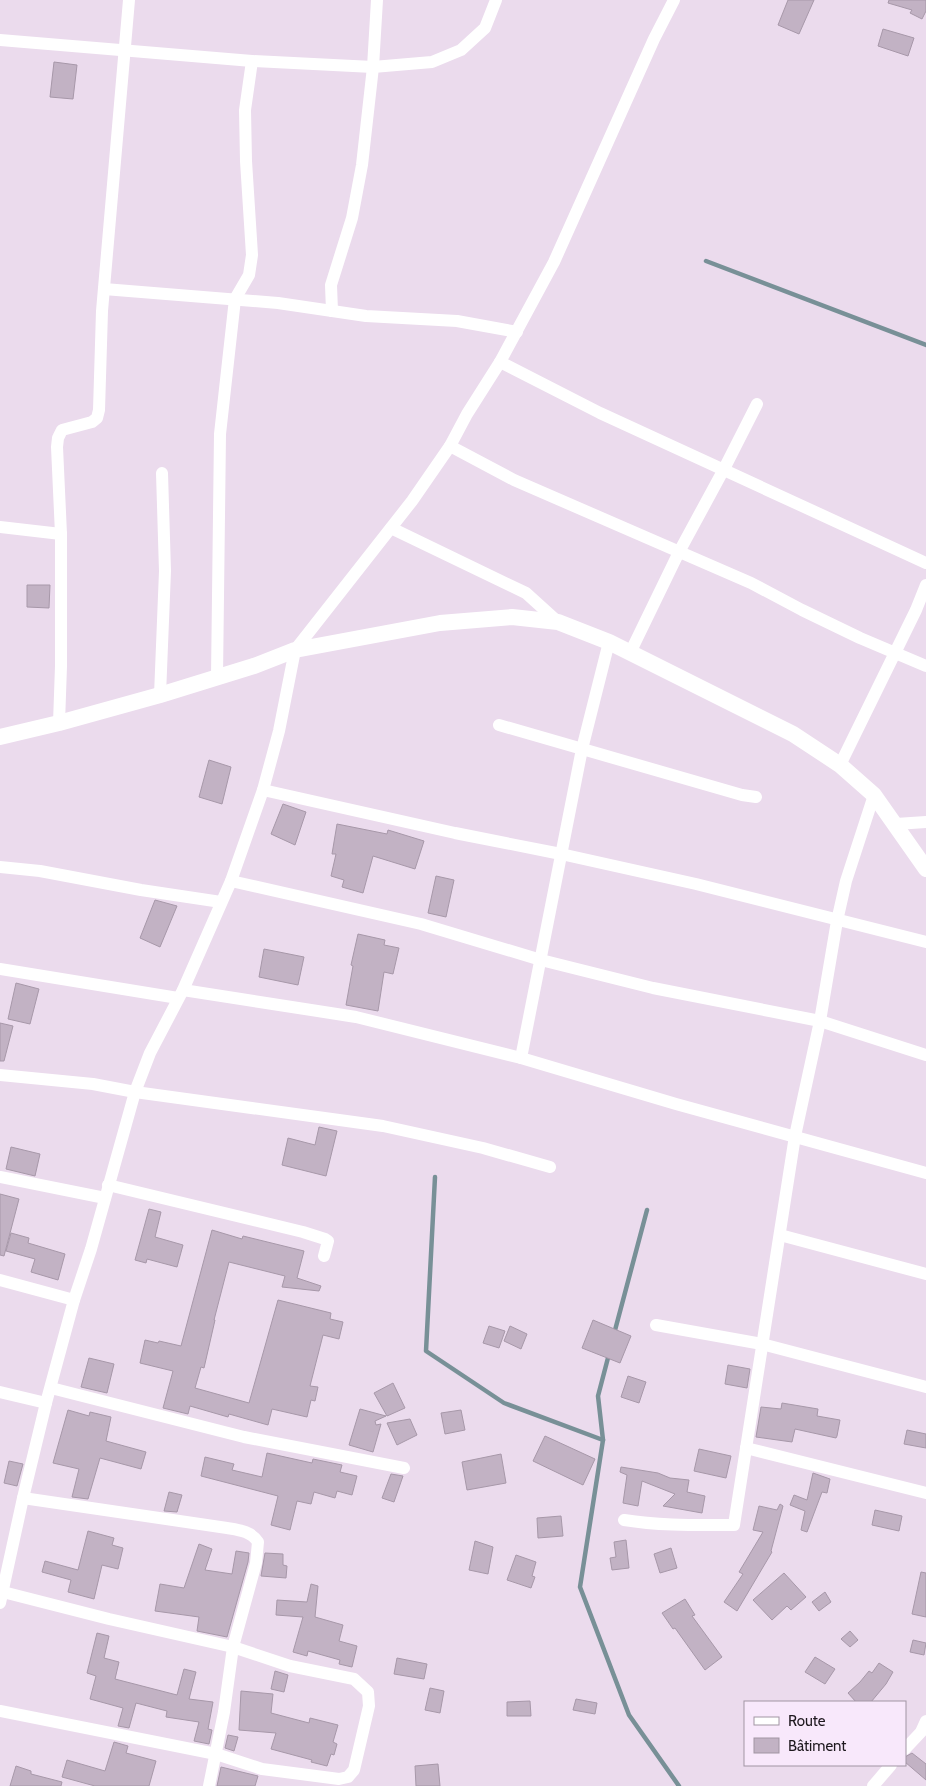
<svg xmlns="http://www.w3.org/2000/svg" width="926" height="1786" viewBox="0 0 926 1786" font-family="Cabin,sans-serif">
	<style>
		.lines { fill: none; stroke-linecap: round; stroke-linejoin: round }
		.stream { stroke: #789097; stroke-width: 4.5 }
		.building { fill: #c2b2c4; stroke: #a798a9 }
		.minor { stroke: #fff; stroke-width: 12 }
		.tertiary { stroke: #fff; stroke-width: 16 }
	</style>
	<rect width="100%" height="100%" fill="#ebdbed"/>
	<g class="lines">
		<g class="stream">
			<path d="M706 261 926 345"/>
			<path d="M435 1177 426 1351 504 1403 603 1440"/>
			<path d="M614 1334 647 1210"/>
			<path d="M609 1354 598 1396 603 1440 580 1587 629 1715 679 1786"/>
		</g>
	</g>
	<g class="building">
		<path d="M788 0H814L799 34 778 25Z"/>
		<path d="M889 0H926V11L922 19 910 13 912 10 888 3Z"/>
		<path d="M883 29 914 38 908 56 878 46Z"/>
		<path d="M54 62 77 65 73 99 50 97Z"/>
		<path d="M27 585H50L49 608 27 607Z"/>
		<path d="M209 760 231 767 222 804 199 797Z"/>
		<path d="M283 804 306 812 295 845 271 834Z"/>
		<path d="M337 824 387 834 388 830 424 841 415 869 373 856 363 893 342 887 344 880 331 876 336 854H332Z"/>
		<path d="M436 876 454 880 446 917 428 913Z"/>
		<path d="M155 900 177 906 160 947 140 938Z"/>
		<path d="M358 934 385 940 384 945 399 948 393 974 384 972 378 1011 346 1005 353 966 351 965Z"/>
		<path d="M264 949 304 957 298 985 259 977Z"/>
		<path d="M16 983 39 989 30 1024 8 1019Z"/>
		<path d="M0 1023 13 1026 4 1061H0Z"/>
		<path d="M319 1127 337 1131 326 1176 282 1165 288 1138 315 1145Z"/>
		<path d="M11 1147 40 1154 35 1176 6 1169Z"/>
		<path d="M0 1194 19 1199 4 1256 0 1255Z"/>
		<path d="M149 1209 161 1212 155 1237 183 1245 177 1267 147 1259 146 1263 135 1260Z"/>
		<path d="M212 1230 242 1239 243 1236 304 1251 297 1278 321 1286 319 1291 282 1287 285 1276 229 1262 214 1320H215L204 1368 201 1367 195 1388 249 1403 278 1300 331 1313 330 1319 343 1322 339 1339 323 1335 310 1386 318 1387 315 1401 311 1400 307 1417 272 1409 268 1425 229 1414 228 1417 190 1406 188 1414 163 1408 173 1371 140 1363 145 1340 158 1343 159 1341 181 1346Z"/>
		<path d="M11 1233 29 1238 28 1243 65 1254 58 1280 31 1272 35 1259 6 1251Z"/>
		<path d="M593 1320 631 1336 620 1363 582 1348Z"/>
		<path d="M489 1326 505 1331 499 1348 483 1343Z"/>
		<path d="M510 1326 527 1334 521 1349 504 1341Z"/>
		<path d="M89 1358 114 1364 107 1393 81 1387Z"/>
		<path d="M728 1365 750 1369 747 1388 725 1384Z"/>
		<path d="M628 1376 646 1382 639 1403 621 1397Z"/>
		<path d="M393 1383 405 1408 387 1416 374 1393Z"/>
		<path d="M782 1403 818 1409 817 1416 840 1420 837 1436 836 1438 795 1429 792 1442 756 1437 761 1407 781 1409Z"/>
		<path d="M360 1409 386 1416 375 1421 376 1425 381 1424 373 1452 349 1445Z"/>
		<path d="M68 1410 89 1416 90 1412 111 1417 106 1441 146 1452 141 1469 100 1458 88 1499 72 1497 79 1469 53 1463Z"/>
		<path d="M461 1410 465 1430 445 1434 441 1413Z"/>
		<path d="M410 1419 417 1435 397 1445 387 1423Z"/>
		<path d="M907 1430 926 1434V1448L904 1444Z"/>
		<path d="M545 1436 595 1459 583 1485 533 1461Z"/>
		<path d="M699 1449 731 1456 726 1478 694 1471Z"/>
		<path d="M267 1453 312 1463 313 1459 342 1465 340 1472 357 1476 352 1495 337 1491 335 1498 314 1492 311 1504 297 1501 290 1530 271 1525 278 1496 201 1476 205 1457 234 1464 232 1470 262 1477Z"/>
		<path d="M501 1454 506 1483 467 1490 462 1462Z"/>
		<path d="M9 1461 23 1464 17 1486 4 1483Z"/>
		<path d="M621 1467 658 1473 670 1478 689 1480 687 1492 705 1496 702 1513 663 1506 675 1494 642 1481 638 1506 623 1503 627 1475 620 1472Z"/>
		<path d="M813 1473 830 1479 827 1493 822 1492 807 1532 801 1530 805 1511 790 1505 794 1495 807 1500Z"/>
		<path d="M391 1474 403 1476 394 1502 382 1498Z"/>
		<path d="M169 1492 182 1495 177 1512 164 1511Z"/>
		<path d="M780 1504 783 1506 771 1551 772 1552 737 1611 724 1602 743 1574 739 1572 763 1532 753 1530 759 1506 777 1510Z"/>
		<path d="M875 1510 902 1516 899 1531 872 1525Z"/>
		<path d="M561 1516 563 1536 538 1538 537 1518Z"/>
		<path d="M88 1531 114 1538 112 1545 123 1548 118 1569 102 1565 94 1599 68 1592 71 1580 42 1572 45 1561 78 1570Z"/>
		<path d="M626 1540 629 1568 612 1570 610 1558 616 1557 614 1542Z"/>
		<path d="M475 1541 493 1547 488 1574 469 1570Z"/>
		<path d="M199 1544 212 1549 205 1570 232 1574 236 1551 249 1553 248 1562 227 1637 197 1631 199 1617 155 1611 160 1584 184 1588Z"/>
		<path d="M671 1548 677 1568 660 1573 654 1554Z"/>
		<path d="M265 1553 283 1554V1565L287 1566 286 1578 261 1576Z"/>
		<path d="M516 1555 536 1562 532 1576 535 1577 531 1588 507 1580Z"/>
		<path d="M921 1572 926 1573V1617L912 1614Z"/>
		<path d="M784 1573 806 1597 791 1610 787 1606 772 1620 753 1600Z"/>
		<path d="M311 1584 318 1586 315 1617 343 1625 339 1641 357 1646 352 1667 339 1664 340 1660 308 1651 307 1656 293 1652 303 1617 276 1615 277 1600 307 1602Z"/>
		<path d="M825 1592 831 1602 819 1611 812 1602Z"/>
		<path d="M685 1599 695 1615 692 1616 722 1657 705 1670 675 1628 673 1629 662 1613Z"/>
		<path d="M850 1631 858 1640 850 1647 841 1639Z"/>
		<path d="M97 1633 109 1636 104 1658 119 1662 115 1679 177 1695 184 1669 196 1672 189 1699 213 1702 208 1729 212 1730 209 1744 194 1741 199 1722 166 1717 167 1711 136 1703 129 1728 118 1726 123 1708 90 1699 96 1676 87 1673Z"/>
		<path d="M913 1640 926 1643 924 1655 910 1652Z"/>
		<path d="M815 1657 835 1669 825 1684 805 1672Z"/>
		<path d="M397 1658 427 1664 424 1679 394 1674Z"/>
		<path d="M879 1663 893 1672 886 1684 871 1702H856L848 1693 860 1682 869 1671 872 1673Z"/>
		<path d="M275 1671 288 1675 284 1692 271 1689Z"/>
		<path d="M430 1688 444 1691 440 1713 425 1710Z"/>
		<path d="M241 1691 273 1694 271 1713 309 1723 310 1718 338 1725 333 1742 337 1744 334 1755 331 1754 327 1766 311 1762 312 1760 271 1749 276 1733 239 1730Z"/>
		<path d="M576 1699 597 1703 595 1714 573 1710Z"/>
		<path d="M530 1701 531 1716H507V1702Z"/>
		<path d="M228 1735 238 1737 234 1751 225 1748Z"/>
		<path d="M114 1742 128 1746 126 1753 156 1761 149 1786H95L62 1777 67 1760 105 1771Z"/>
		<path d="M912 1753 926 1764V1780L905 1762V1757Z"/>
		<path d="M438 1764 440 1786H416L415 1766Z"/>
		<path d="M16 1766 31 1771V1774L62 1782 61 1786H10Z"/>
		<path d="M221 1767 258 1776 255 1786H217Z"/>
	</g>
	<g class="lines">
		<g class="minor">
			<path d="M0 40 252 61 373 67 432 62 461 50 485 28 496 0"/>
			<path d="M104 289 278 303 366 316 457 321 517 332"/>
			<path d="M332 311 331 285 352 218 362 165 373 67 377 0"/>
			<path d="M500 362 600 413 926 563"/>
			<path d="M450 446 514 480 751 583 802 610 860 638 926 666"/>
			<path d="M0 527 61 534"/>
			<path d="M391 528 526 593 558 622"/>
			<path d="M630 653 679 552 724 469 757 404"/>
			<path d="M217 677 220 434 235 299 249 275 252 255 246 161 245 110 252 61"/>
			<path d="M160 695 165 571 162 473"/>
			<path d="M59 723 61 666V534L57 447 58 438 62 430 92 422 97 418 99 410 102 311 129 0"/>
			<path d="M499 725 742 795 756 797"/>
			<path d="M840 765 916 610 926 585"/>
			<path d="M263 790 455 833 561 854 696 884 926 942"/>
			<path d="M896 824 926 822"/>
			<path d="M0 867 40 871 141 890 221 902"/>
			<path d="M231 881 421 924 541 960 653 988 820 1021 926 1055"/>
			<path d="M0 969 178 998"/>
			<path d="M183 990 356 1017 521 1058 676 1104 926 1173"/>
			<path d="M521 1058 582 749 609 642"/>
			<path d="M0 1075 93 1084 135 1092 383 1126 483 1148 550 1167"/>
			<path d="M0 1177 105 1198"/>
			<path d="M108 1185 303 1232 325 1239 328 1241 324 1256"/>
			<path d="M780 1235 926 1274"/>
			<path d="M0 1280 74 1300"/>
			<path d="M656 1325 762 1344 926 1387"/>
			<path d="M51 1388 244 1437 404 1468"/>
			<path d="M0 1392 46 1403"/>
			<path d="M746 1448 926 1493"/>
			<path d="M23 1498 227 1528C239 1530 251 1531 258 1542L256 1563 233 1647 224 1712 209 1786"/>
			<path d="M624 1520C661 1526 697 1525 734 1525L795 1136 820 1021 837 921 846 881 874 795"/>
			<path d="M0 1603 23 1498 46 1403 74 1300 91 1249 135 1092 150 1053 183 990 231 881 263 790 279 731 295 650 412 501 450 446 467 414 500 362 554 262 654 39 674 0"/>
			<path d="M0 1711 216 1754 262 1769 339 1779 348 1777 354 1770 369 1706 368 1692 354 1679 290 1666 233 1647 109 1619 3 1592"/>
			<path d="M905 1749 921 1732 926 1721"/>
			<path d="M873 1786 891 1765"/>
		</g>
		<path class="tertiary" d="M0 737 59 723 160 695 254 666 295 650 440 623 512 617 558 622 609 642 793 734 840 765 874 795 926 869"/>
	</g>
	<rect x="744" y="1701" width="162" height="65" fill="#f8e8fb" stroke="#a195a3"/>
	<rect x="754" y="1717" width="25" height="8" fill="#ffffff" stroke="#a195a3"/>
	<text x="788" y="1726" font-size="15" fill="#1e181e">Route</text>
	<rect x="754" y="1738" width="25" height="15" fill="#c2b2c4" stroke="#a195a3"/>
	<text x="788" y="1751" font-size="15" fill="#1e181e">Bâtiment</text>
</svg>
